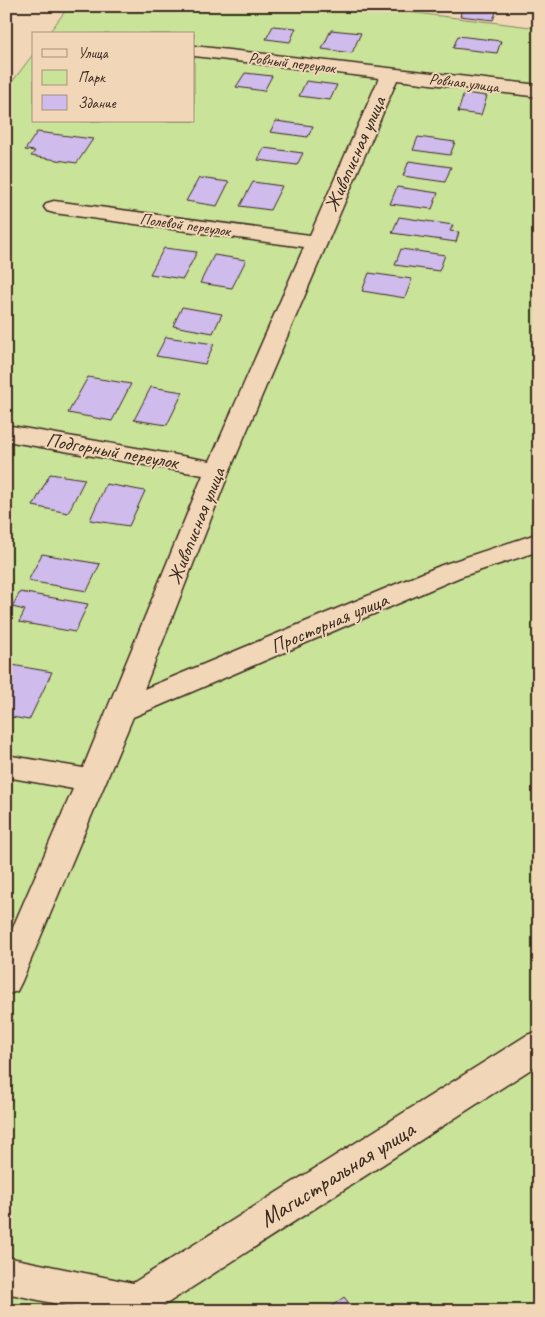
<svg xmlns="http://www.w3.org/2000/svg" width="545" height="1317" viewBox="0 0 545 1317" font-family="Caveat,sans-serif">
	<style>
		.green { fill: #c9e399; stroke: #82865c }
		.building { fill: #cfbbec; stroke: #3b2a1e }
		.lines { fill: none; stroke-linecap: round; stroke-linejoin: round }
		.minor-casing { stroke: #3b2a1e; stroke-width: 3 }
		.minor { fill: #f1d6b8; fill-rule: evenodd }
		.labels { text-anchor: middle; dominant-baseline: central; stroke-width: 4; stroke-linejoin: round; paint-order: stroke }
		.far-street-label { font-size: 16px; fill: #3b2a1e; stroke: #f1d6b8 }
		.street-label { font-size: 20px; fill: #3b2a1e; stroke: #f1d6b8 }
		.near-street-label { font-size: 24px; fill: #3b2a1e; stroke: #f1d6b8 }
	</style>
	<rect width="100%" height="100%" fill="#f1d6b8"/>
	<filter id="ink" filterUnits="userSpaceOnUse"><feTurbulence type="fractalNoise" baseFrequency=".02" numOctaves="2"/><feDisplacementMap in="SourceGraphic" scale="10" xChannelSelector="R" yChannelSelector="G"/><feConvolveMatrix kernelMatrix="1 2 1 2 8 2 1 2 1" color-interpolation-filters="sRGB"/></filter>
	<g filter="url(#ink)">
		<path class="green" d="M69 6H358L539 28V1311H6V90L34 53V121H194V34H48Z"/>
		<g class="building">
			<path d="M463 6H467L497 10 493 20 460 16Z"/>
			<path d="M273 26 296 28 290 42 266 39Z"/>
			<path d="M331 30 361 33 352 53 322 49Z"/>
			<path d="M458 36 501 41 497 53 453 48Z"/>
			<path d="M245 73 272 76 264 91 236 87Z"/>
			<path d="M306 81 337 85 330 100 299 96Z"/>
			<path d="M464 93 487 96 481 115 458 112Z"/>
			<path d="M276 121 313 126 308 137 270 132Z"/>
			<path d="M37 132 93 139 77 163 31 156 35 151 25 150Z"/>
			<path d="M418 137 455 142 450 155 413 150Z"/>
			<path d="M264 148 303 153 297 165 258 160Z"/>
			<path d="M409 161 451 167 445 182 403 176Z"/>
			<path d="M199 178 229 182 217 206 186 201Z"/>
			<path d="M253 182 282 186 270 210 240 206Z"/>
			<path d="M397 187 438 193 432 209 390 204Z"/>
			<path d="M399 217 453 225 450 231 459 232 456 242 392 233Z"/>
			<path d="M164 248 197 252 183 279 150 274Z"/>
			<path d="M401 249 445 255 439 271 395 265Z"/>
			<path d="M214 255 246 260 232 288 200 283Z"/>
			<path d="M369 273 412 279 405 298 362 291Z"/>
			<path d="M182 307 222 314 213 333 173 326Z"/>
			<path d="M166 337 214 344 205 364 156 356Z"/>
			<path d="M88 377 131 384 112 421 68 413Z"/>
			<path d="M151 387 183 392 167 425 134 420Z"/>
			<path d="M50 474 85 479 68 513 33 506Z"/>
			<path d="M106 484 145 491 129 526 90 520Z"/>
			<path d="M42 554 100 564 87 591 28 581Z"/>
			<path d="M20 592 88 604 75 632 19 622 25 610 12 607Z"/>
			<path d="M12 665 52 672 29 720 6 716V677Z"/>
			<path d="M344 1297 355 1311H325Z"/>
		</g>
		<g class="lines">
			<g class="minor-casing">
				<g id="minor">
					<path d="M194 46 539 85V97L397 80 230 470 144 689 442 565 539 533V551L460 577 133 717 22 981 17 991 6 995V943L73 789 6 777V755L83 768 203 475 6 441V425L210 461 304 247 54 213 47 211 44 207 47 203 54 201 310 235 379 78 194 56Z"/>
					<path d="M539 1031V1064L160 1308 161 1311H89L6 1293V1257L133 1283 527 1035Z"/>
				</g>
			</g>
			<use href="#minor" class="minor"/>
		</g>
	</g>
	<g class="labels">
		<g class="far-street-label">
			<text transform="translate(292 63) rotate(7)">Ровный переулок</text>
			<text transform="translate(464 83) rotate(7)">Ровная улица</text>
			<text transform="translate(185 225) rotate(8)">Полевой переулок</text>
		</g>
		<g class="street-label">
			<text transform="translate(355 154) rotate(-66)">Живописная улица</text>
			<text transform="translate(112 451) rotate(10)">Подгорный переулок</text>
			<text transform="translate(196 526) rotate(-68)">Живописная улица</text>
			<text transform="translate(329 623) rotate(-23)">Просторная улица</text>
		</g>
		<g class="near-street-label">
			<text transform="translate(337 1174) rotate(-32)">Магистральная улица</text>
		</g>
	</g>
	<rect width="545" height="1317" fill="none" stroke="#f1d6b8" stroke-width="25"/>
	<rect x="12" y="12" width="520" height="1292" fill="none" stroke="#3b2a1e" stroke-width="2" filter="url(#ink)"/>
	<rect x="32" y="32" width="162" height="90" fill="#f1d6b8" stroke="#a8917a"/>
	<rect x="42" y="49" width="25" height="8" fill="#f1d6b8" stroke="#a8917a"/>
	<text x="78" y="58" font-size="15" fill="#3b2a1e">Улица</text>
	<rect x="42" y="70" width="25" height="15" fill="#c9e399" stroke="#a8917a"/>
	<text x="78" y="82" font-size="15" fill="#3b2a1e">Парк</text>
	<rect x="42" y="95" width="25" height="15" fill="#cfbbec" stroke="#a8917a"/>
	<text x="78" y="108" font-size="15" fill="#3b2a1e">Здание</text>
</svg>
